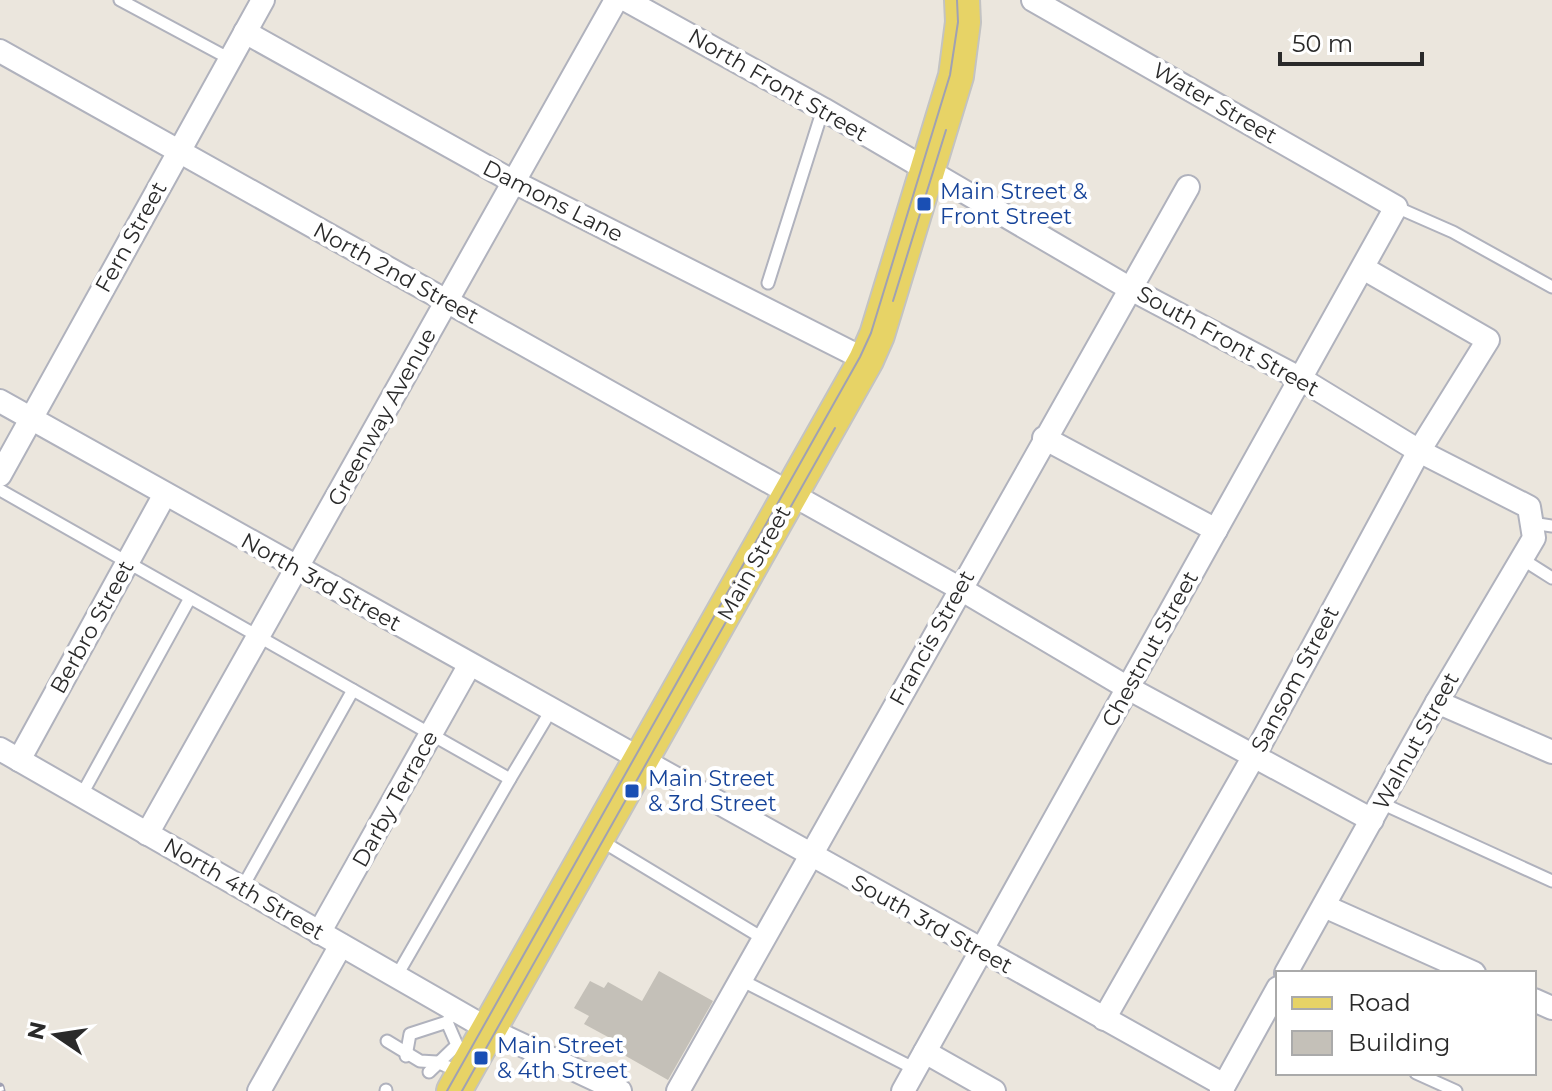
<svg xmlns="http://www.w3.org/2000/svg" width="1552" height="1091" viewBox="0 0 1552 1091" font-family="Montserrat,sans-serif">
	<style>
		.building { fill: #c4c0b8 }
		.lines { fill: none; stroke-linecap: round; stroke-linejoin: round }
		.service-casing { stroke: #b0b2bd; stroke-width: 15 }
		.minor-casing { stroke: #b0b2bd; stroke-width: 26 }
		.primary-casing { stroke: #c3c3c3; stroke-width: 38 }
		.service { stroke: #fff; stroke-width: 11 }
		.minor { stroke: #fff; stroke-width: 22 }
		.primary { stroke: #e7d366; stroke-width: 34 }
		.tram { stroke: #a0a1b3; stroke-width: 2 }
		.rail-casing { stroke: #a0a1b3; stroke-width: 9 }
		.rail { stroke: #fff; stroke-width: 6; stroke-dasharray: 18; stroke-linecap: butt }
		.transit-dot { fill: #1a4fb4; stroke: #fff; stroke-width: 3 }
		.labels { text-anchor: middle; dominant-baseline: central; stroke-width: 8; stroke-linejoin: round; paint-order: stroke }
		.street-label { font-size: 22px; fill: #2a2a2a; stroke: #fff }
		.transit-label { font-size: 22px; fill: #164399; stroke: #fff; text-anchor: start }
	</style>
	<rect width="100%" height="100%" fill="#ebe6dd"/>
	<path class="building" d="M659 971 713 1001 668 1080 617 1051 621 1044 584 1024 589 1016 574 1008 590 981 604 988 608 982 642 1001Z"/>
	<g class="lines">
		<g class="service-casing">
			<g id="service">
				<path d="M120 0 230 59"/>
				<path d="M1396 207 1453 232 1552 287"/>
				<path d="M768 283 823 109"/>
				<path d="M0 490 510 779 550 712"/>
				<path d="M1532 523 1552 526"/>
				<path d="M1522 559 1552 578"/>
				<path d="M81 796 190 598"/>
				<path d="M1381 803 1552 881"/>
				<path d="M600 840 764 939"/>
				<path d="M242 888 353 690"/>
				<path d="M396 977 510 779"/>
				<path d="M741 980 915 1069"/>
				<path d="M387 1041 420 1061 437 1062 459 1072"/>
				<path d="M406 1056 410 1034 447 1022 454 1010"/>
				<path d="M429 1072 457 1045 447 1022"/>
				<path d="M1416 1073 1456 1091"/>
				<path d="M386 1091V1090"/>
			</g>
		</g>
		<g class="minor-casing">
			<g id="minor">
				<path d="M626 0 823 109 1129 288 1301 379 1419 451 1529 507 1534 538 1437 702 1286 973"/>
				<path d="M245 32 514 182 866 360"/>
				<path d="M0 51 959 588 1128 688 1372 820"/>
				<path d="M0 401 1224 1085"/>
				<path d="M1044 438 1216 530"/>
				<path d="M0 475 263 0"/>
				<path d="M1437 702 1552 752"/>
				<path d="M0 749 488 1029 620 1091"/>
				<path d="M19 760 165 494"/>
				<path d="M147 834 616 0"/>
				<path d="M1324 906 1474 973"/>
				<path d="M319 933 469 666"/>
				<path d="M1534 1000 1552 1008"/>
				<path d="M1104 1019 1254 756 1419 451 1488 340 1363 268"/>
				<path d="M925 1052 994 1091"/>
				<path d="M259 1091 341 945"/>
				<path d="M678 1091 1188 187"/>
				<path d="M903 1091 1396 207 1033 0"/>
				<path d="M1221 1091 1278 988"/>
			</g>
		</g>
		<g class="primary-casing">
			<path id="primary" d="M454 1091 866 360 877 335 956 76 963 22 962 0"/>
		</g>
		<use href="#service" class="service"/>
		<use href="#minor" class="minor"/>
		<use href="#primary" class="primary"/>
		<g class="tram">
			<path d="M893 301 946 130"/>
			<path d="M447 1091 860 357 871 333 950 75 958 22 957 0"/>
			<path d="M462 1091 835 428"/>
		</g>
		<g class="rail-casing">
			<path id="rail" d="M0 1087 1 1091"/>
		</g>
		<use href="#rail" class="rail"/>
	</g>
	<g class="transit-dot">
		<rect x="916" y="196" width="16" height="16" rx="4"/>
		<rect x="624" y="783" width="16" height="16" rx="4"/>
		<rect x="473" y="1050" width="16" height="16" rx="4"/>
	</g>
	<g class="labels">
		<g class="street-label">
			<text transform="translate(778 85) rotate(30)">North Front Street</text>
			<text transform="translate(1215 103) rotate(30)">Water Street</text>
			<text transform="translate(553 201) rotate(27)">Damons Lane</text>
			<text transform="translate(131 237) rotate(-61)">Fern Street</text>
			<text transform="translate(396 273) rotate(29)">North 2nd Street</text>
			<text transform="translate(1228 341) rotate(29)">South Front Street</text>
			<text transform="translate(382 417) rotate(-61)">Greenway Avenue</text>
			<text transform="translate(754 563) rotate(-61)">Main Street</text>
			<text transform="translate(321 582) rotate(29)">North 3rd Street</text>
			<text transform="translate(92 627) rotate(-61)">Berbro Street</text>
			<text transform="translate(932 638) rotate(-61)">Francis Street</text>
			<text transform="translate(1150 649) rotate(-61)">Chestnut Street</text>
			<text transform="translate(1295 679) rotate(-62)">Sansom Street</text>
			<text transform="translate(1416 741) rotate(-61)">Walnut Street</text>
			<text transform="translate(395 799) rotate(-61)">Darby Terrace</text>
			<text transform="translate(244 889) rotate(30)">North 4th Street</text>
			<text transform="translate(932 924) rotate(29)">South 3rd Street</text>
		</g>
		<g class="transit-label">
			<text x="940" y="191">Main Street &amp;<tspan x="940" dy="25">Front Street</tspan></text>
			<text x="648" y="778">Main Street<tspan x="648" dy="25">&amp; 3rd Street</tspan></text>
			<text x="497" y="1045">Main Street<tspan x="497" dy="25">&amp; 4th Street</tspan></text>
		</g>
	</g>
	<rect x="1276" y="971" width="260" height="104" fill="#ffffff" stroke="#aaaaaa" stroke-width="2"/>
	<rect x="1292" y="997" width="40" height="12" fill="#e7d366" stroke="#aaaaaa" stroke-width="2"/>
	<text x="1348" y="1011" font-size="24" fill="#2a2a2a">Road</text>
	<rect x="1292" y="1031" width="40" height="24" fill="#c4c0b8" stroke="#aaaaaa" stroke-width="2"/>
	<text x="1348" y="1051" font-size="24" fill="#2a2a2a">Building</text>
	<g transform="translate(56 1035) rotate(283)" stroke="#ffffff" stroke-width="6" paint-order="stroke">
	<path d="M0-6L14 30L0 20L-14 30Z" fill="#2a2a2a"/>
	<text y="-12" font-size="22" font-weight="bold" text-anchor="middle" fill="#2a2a2a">N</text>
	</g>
	<path d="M1280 52v12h142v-12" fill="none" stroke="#2a2a2a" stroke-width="4"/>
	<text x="1292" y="52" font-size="24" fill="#2a2a2a" stroke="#ffffff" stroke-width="6" paint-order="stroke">50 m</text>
</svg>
